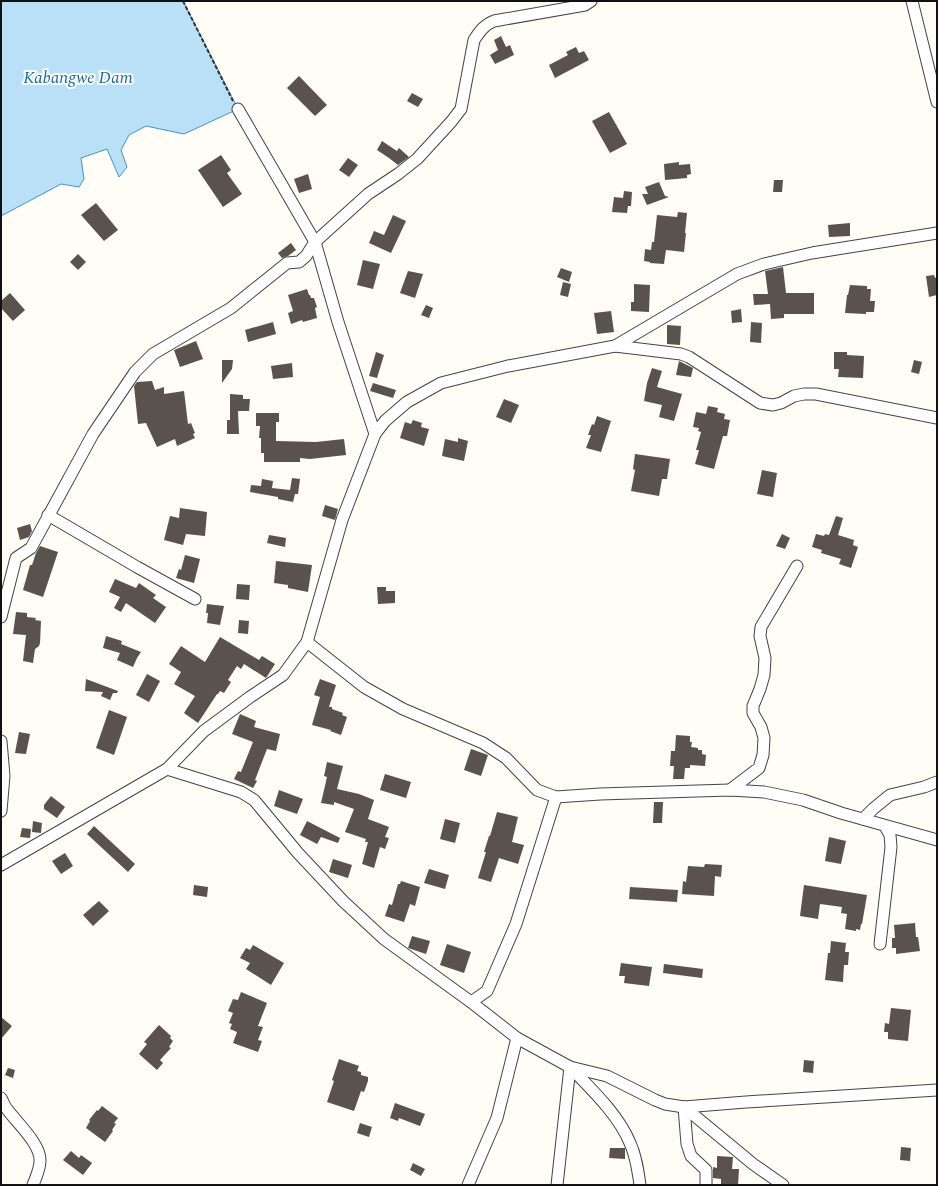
<svg xmlns="http://www.w3.org/2000/svg" width="938" height="1186" viewBox="0 0 938 1186" font-family="Spectral,serif">
	<style>
		.water { fill: #b9e0f7; stroke: #3f96cf }
		.building { fill: #5a524d }
		.lines { fill: none; stroke-linecap: round; stroke-linejoin: round }
		.minor-casing { stroke: #444; stroke-width: 13 }
		.path { stroke: #333; stroke-width: 2; stroke-dasharray: 4 2; stroke-linecap: butt }
		.minor { stroke: #fff; stroke-width: 11 }
		.labels { text-anchor: middle; dominant-baseline: central; stroke-width: 4; stroke-linejoin: round; paint-order: stroke }
		.water-label { font-size: 17px; font-style: italic; fill: #1768a6; stroke: #fff }
	</style>
	<rect width="100%" height="100%" fill="#fffdf5"/>
	<path class="water" d="M1 1H183L238 109 184 134 146 126 129 135 121 150 127 167 119 177 107 149 81 158 84 179 79 187 61 184 1 216Z"/>
	<g class="building">
		<path d="M501 36 506 47 510 45 514 55 495 64 490 55 498 50 494 40Z"/>
		<path d="M576 47 579 53 584 51 589 60 555 78 549 65 568 55 566 52Z"/>
		<path d="M299 76 327 105 315 116 287 88Z"/>
		<path d="M412 93 423 99 418 107 407 101Z"/>
		<path d="M609 112 627 144 610 153 592 121Z"/>
		<path d="M382 141 397 151 399 148 409 157 398 165 389 158 377 150Z"/>
		<path d="M221 155 231 170 227 173 242 194 223 207 198 170Z"/>
		<path d="M348 158 358 165 349 177 339 170Z"/>
		<path d="M679 162V165L690 164 691 174 687 175V178L665 180 664 164Z"/>
		<path d="M308 174 312 189 299 193 294 179Z"/>
		<path d="M774 180H783L782 192H773Z"/>
		<path d="M659 182 665 196 669 197 647 205 642 194H648L645 187Z"/>
		<path d="M624 191 632 192 631 206H628L627 213 612 212 614 197 623 198Z"/>
		<path d="M96 203 118 230 104 241 81 215Z"/>
		<path d="M678 212 687 213 685 233H686L684 252 666 250 664 264 650 263V262L644 261 645 249 651 250 652 242H654L657 215 677 217Z"/>
		<path d="M393 215 406 221 391 253 369 243 374 231 384 235Z"/>
		<path d="M850 223V236L829 237 828 225Z"/>
		<path d="M291 243 296 250 288 256 282 258 278 253Z"/>
		<path d="M78 254 86 262 78 270 70 262Z"/>
		<path d="M363 260 380 264 373 289 357 285Z"/>
		<path d="M783 267 786 293H814V314H784V318L771 319 770 304 754 305 753 294H768L765 271Z"/>
		<path d="M561 268 572 272 569 282 557 277Z"/>
		<path d="M408 271 423 274 415 298 400 293Z"/>
		<path d="M934 275 935 278 937 277V295L929 297 926 276Z"/>
		<path d="M563 282 571 284 568 297 560 295Z"/>
		<path d="M634 284 650 285 649 312 631 311V302H634Z"/>
		<path d="M850 285 867 286V289H871L870 301H875L874 312H866V314L845 313 847 295H848Z"/>
		<path d="M307 289 309 295H310L311 298H314L317 307 315 308 317 318 303 322 302 320 291 324 288 313 293 311 288 295Z"/>
		<path d="M10 293 25 310 13 321 1 308V301Z"/>
		<path d="M426 305 433 308 429 318 421 315Z"/>
		<path d="M741 309 742 322 732 323 731 311Z"/>
		<path d="M611 311 614 332 597 334 594 313Z"/>
		<path d="M273 322 276 334 248 342 245 330Z"/>
		<path d="M751 322 762 323 761 343 750 342Z"/>
		<path d="M667 325 681 326 680 345 667 344Z"/>
		<path d="M196 341 203 359 180 367 174 350Z"/>
		<path d="M376 352 384 355 377 378 369 376Z"/>
		<path d="M834 352H847V355L864 356 863 378 838 377 839 369H834Z"/>
		<path d="M222 360H233L232 369 222 383Z"/>
		<path d="M914 360 922 362 919 374 911 372Z"/>
		<path d="M679 361 693 368 691 377 676 375Z"/>
		<path d="M292 363 293 377 273 379 271 366Z"/>
		<path d="M652 368 662 371 657 387 682 394 674 421 659 417 662 405 644 401 647 383Z"/>
		<path d="M152 381 155 390 164 387V394L184 391 188 424 191 423 195 433 193 434 195 438 177 446 175 439 157 447 146 423 138 424 134 386 137 382Z"/>
		<path d="M373 383 396 390 393 398 370 391Z"/>
		<path d="M230 394 243 395V399H250L249 411H238L239 434H227V420H230Z"/>
		<path d="M504 399 519 405 511 423 496 417Z"/>
		<path d="M708 406 718 408 717 412 725 414 724 419 730 420 727 436H723L714 469 695 464 699 450H696L701 432 698 431 699 428 693 427 696 412 706 414Z"/>
		<path d="M256 413H279V422H276V441L316 442 344 439 346 455 310 459 300 458V462H264V453H261V438H259L260 426H256Z"/>
		<path d="M597 416 611 421 601 452 586 448 591 435H588L592 424 594 425Z"/>
		<path d="M413 420 422 423 421 427 429 429 424 446 400 438 405 422 411 424Z"/>
		<path d="M458 438 468 441 464 461 442 456 445 439 458 442Z"/>
		<path d="M635 454 670 459 667 479H662L659 496 631 491 635 470 633 469Z"/>
		<path d="M762 470 777 473 773 497 757 494Z"/>
		<path d="M292 478 300 479 298 494H295L293 502 278 499V497L250 492 251 485 261 486 262 479 273 481 272 488 290 490Z"/>
		<path d="M325 505 338 509 335 520 322 516Z"/>
		<path d="M180 508 207 512 205 536 186 534 183 545 164 540 170 516 179 518Z"/>
		<path d="M836 516 843 518 838 535 854 540 853 545 858 547 851 568 839 564 841 559 821 553 822 550 812 547 816 534 824 536 825 534 829 535Z"/>
		<path d="M30 524 32 531 29 537 20 540 17 528Z"/>
		<path d="M782 534 790 538 785 549 776 546Z"/>
		<path d="M269 535 286 538 285 547 267 543Z"/>
		<path d="M40 546 58 552 43 597 23 590 30 565H32L36 553Z"/>
		<path d="M185 555 200 559 194 583 176 578 179 569 181 570Z"/>
		<path d="M276 561 312 565 308 592 288 588V585L274 583Z"/>
		<path d="M115 579 136 588 139 583 156 595 153 598 166 607 155 623 126 603 121 612 114 608 120 597 109 592Z"/>
		<path d="M237 584 250 585 249 600 236 599Z"/>
		<path d="M377 587H386V591H395V603L378 604Z"/>
		<path d="M207 604 224 606 220 625 207 623 208 613H206Z"/>
		<path d="M16 612 27 613V617L36 618 35 620 41 621 40 643 39 646 35 649 33 663 23 661 26 635 13 634Z"/>
		<path d="M239 620 249 621 248 634 238 633Z"/>
		<path d="M106 636 122 641 121 644 141 652 137 658 133 667 117 660 120 653 103 648Z"/>
		<path d="M220 637 259 660 262 656 275 664 266 678 244 664 241 669 237 666 228 680 231 682 224 693 220 691 218 694H217L198 723 184 713 195 696 174 684 181 672 169 664 181 646 205 662Z"/>
		<path d="M147 674 160 681 149 702 136 695Z"/>
		<path d="M86 679 118 691 117 693H113L110 700 101 696 103 692 85 691Z"/>
		<path d="M320 679 336 685 329 707H332V709L343 713 342 715 347 717 341 735 330 731 331 730 312 725 320 697 314 695Z"/>
		<path d="M109 710 127 717 114 755 96 748Z"/>
		<path d="M240 714 256 721 254 727 280 734 276 751 267 749 255 780 257 781 253 788 234 779 238 771 241 772 253 742 232 734Z"/>
		<path d="M19 732 30 734 26 754 15 753Z"/>
		<path d="M676 735 690 736V742H692L691 747 698 748V750H702V754L706 755 705 766 690 765V768H685L684 779H673L674 766H670L671 751H675Z"/>
		<path d="M471 749 488 755 481 776 464 770Z"/>
		<path d="M327 762 343 766 337 789 359 794 374 800 368 819 389 827 385 837 389 838 385 849 380 847 374 868 362 864 368 842H365L366 839 345 832 354 809 334 802V805L321 803 327 777 324 776Z"/>
		<path d="M385 774 411 782 406 798 380 790Z"/>
		<path d="M279 790 303 799 297 814 274 806Z"/>
		<path d="M51 796 65 807 57 818 44 809V805Z"/>
		<path d="M654 802H663L662 823H653Z"/>
		<path d="M497 812 518 817 512 842 524 845 518 864 499 858 491 882 478 878 486 852H484L489 836H490Z"/>
		<path d="M445 819 460 823 455 843 440 839Z"/>
		<path d="M33 821 42 823 41 833 32 832Z"/>
		<path d="M307 821 340 838 338 843 321 837 317 844 300 835Z"/>
		<path d="M94 826 135 864 128 872 87 834Z"/>
		<path d="M22 828 31 829 30 838 20 837Z"/>
		<path d="M829 837 846 841 841 864 825 861Z"/>
		<path d="M65 853 73 866 61 874 52 861Z"/>
		<path d="M333 859 352 865 348 878 329 872Z"/>
		<path d="M705 864 722 865 721 877 715 876 714 896 682 894 683 881 686 882 688 866 704 867Z"/>
		<path d="M429 869 449 875 445 889 424 883Z"/>
		<path d="M401 881 420 887 415 906 410 904 404 922 385 916 389 904 392 905 398 884H400Z"/>
		<path d="M194 885 208 887 207 897 193 895Z"/>
		<path d="M804 885 867 895 862 924H861L860 930 856 929V931L845 929 847 914 841 913 842 907 820 904 818 919 800 916Z"/>
		<path d="M630 887 678 890 677 902 629 899Z"/>
		<path d="M99 901 109 911 93 926 83 915Z"/>
		<path d="M915 923 916 937H918L920 951 896 954V948H892V938H895L894 925Z"/>
		<path d="M412 936 430 941 426 954 408 948Z"/>
		<path d="M831 941 846 943 845 952H849L848 965H844L843 982 825 980 828 953H830Z"/>
		<path d="M447 944 471 952 464 973 440 965Z"/>
		<path d="M253 945 284 963 271 985 246 969 250 963 240 958 246 948 250 950Z"/>
		<path d="M621 963 652 967 649 986 624 983 625 976H619Z"/>
		<path d="M664 964 703 969 702 978 663 973Z"/>
		<path d="M241 992 267 1003 258 1026 263 1027 258 1040 262 1041 258 1052 233 1043 237 1032 230 1029 232 1024 229 1023 233 1013 228 1011 233 999 238 1000Z"/>
		<path d="M891 1008 911 1010 908 1041 888 1039V1032H884L885 1023 889 1024Z"/>
		<path d="M1 1017 12 1026 1 1039Z"/>
		<path d="M159 1025 171 1036 170 1038 173 1041 169 1047 171 1048 160 1060 163 1063 157 1070 139 1054 147 1044 144 1042Z"/>
		<path d="M339 1059 359 1066 357 1071 361 1072V1075L368 1077V1081L364 1092 361 1091 354 1111 327 1102 334 1081 332 1080Z"/>
		<path d="M804 1060 814 1061 813 1073 803 1072Z"/>
		<path d="M8 1068 15 1070 13 1078 5 1075Z"/>
		<path d="M395 1103 425 1114 420 1126 399 1118 398 1121 390 1118Z"/>
		<path d="M102 1106 118 1118 114 1123 116 1124 112 1130 113 1131 105 1142 86 1128 90 1121 89 1120 97 1110 98 1111Z"/>
		<path d="M360 1123 372 1127 369 1137 357 1133Z"/>
		<path d="M901 1147 911 1148 910 1161 900 1160Z"/>
		<path d="M610 1148H625V1159L609 1158Z"/>
		<path d="M71 1151 79 1158 81 1155 92 1163 83 1175 63 1160Z"/>
		<path d="M717 1156 733 1157 732 1169H739L738 1185H721V1179L713 1178V1167L717 1168Z"/>
		<path d="M413 1163 425 1169 421 1176 410 1170Z"/>
	</g>
	<g class="lines">
		<g class="minor-casing">
			<g id="minor">
				<path d="M912 1 937 102"/>
				<path d="M238 109 315 242 338 322 375 434"/>
				<path d="M615 346 681 354 689 357 760 403 773 405 781 403 794 396 804 394H816L937 418"/>
				<path d="M48 515 137 567 195 599"/>
				<path d="M1 617 16 558 31 548 93 434 135 372 153 354 231 308 287 263 299 262 306 256 315 242 368 194 398 174 417 159 451 122 461 109 474 40C480 31 484 25 494 21L585 5 591 1"/>
				<path d="M307 642 364 687 403 709 483 743 506 758 537 790 556 797 600 794 730 790 764 792 803 800 841 813 937 840"/>
				<path d="M1 741 4 776 1 811"/>
				<path d="M167 769 241 792 254 800 298 853 343 901 384 939 471 1002 517 1038 570 1067 607 1076 655 1100 665 1104 684 1107 746 1102 937 1090"/>
				<path d="M730 790 759 768 763 755 764 738 761 727 753 713V706L760 689 764 675 765 658 760 636 761 627 797 566"/>
				<path d="M863 819 873 809 890 795 924 787 937 782"/>
				<path d="M1 865 167 769 204 731 250 697 283 675 307 642 342 520 375 434 385 421 407 402 441 383 508 366 615 346 737 274 764 264 812 253 937 233"/>
				<path d="M880 944 891 847 890 835 885 826"/>
				<path d="M471 1002 487 991 516 924 556 797"/>
				<path d="M570 1067C591 1089 618 1114 630 1143 636 1156 638 1170 640 1185"/>
				<path d="M1 1098C3 1101 4 1106 7 1109 16 1122 41 1144 40 1161 40 1169 36 1177 33 1185"/>
				<path d="M684 1107 753 1164 783 1185"/>
				<path d="M684 1107 687 1144 691 1156 706 1170V1185"/>
				<path d="M468 1185 497 1118 517 1038"/>
				<path d="M557 1185 570 1067"/>
			</g>
		</g>
		<path class="path" d="M183 1 233 101"/>
		<use href="#minor" class="minor"/>
	</g>
	<g class="labels">
		<g class="water-label">
			<text x="78" y="78">Kabangwe Dam</text>
		</g>
	</g>
	<rect width="938" height="1186" fill="none" stroke="#111111" stroke-width="4"/>
</svg>
